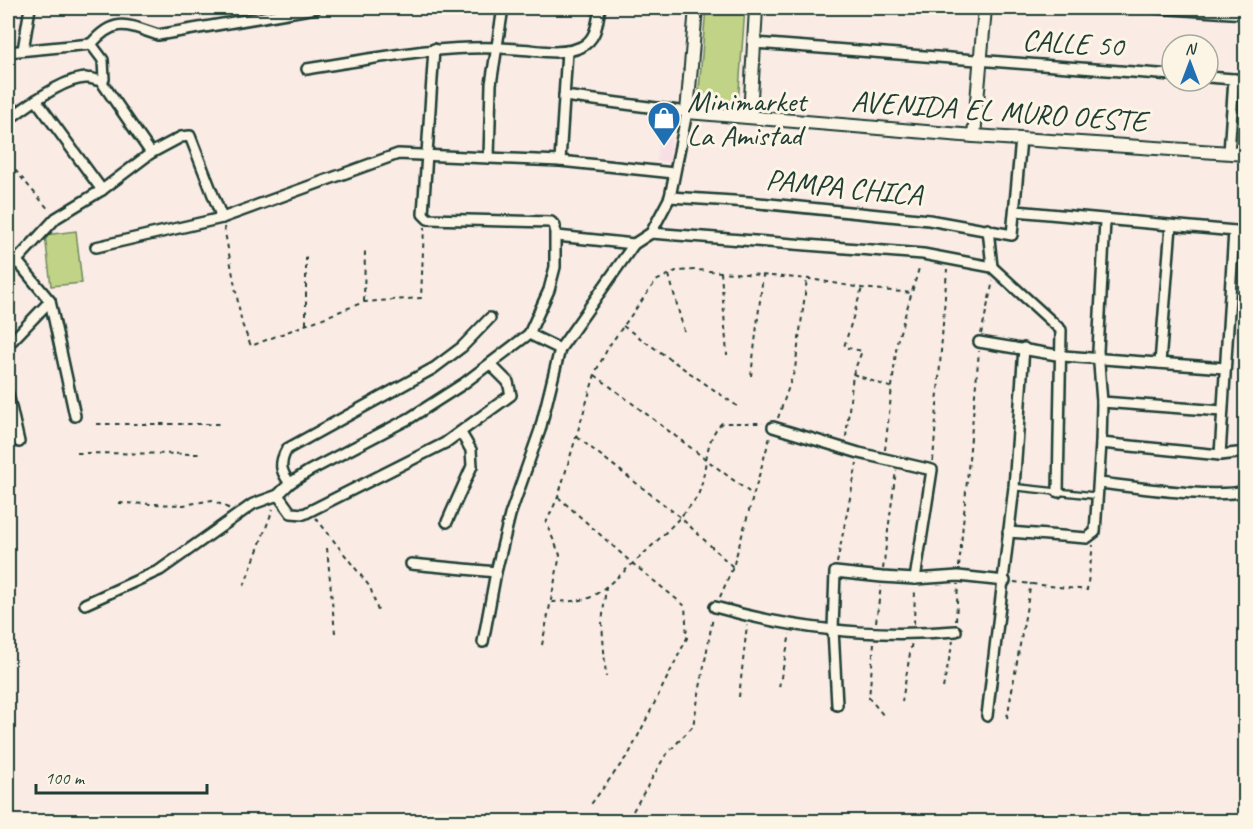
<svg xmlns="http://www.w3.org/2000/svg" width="1253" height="829" viewBox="0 0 1253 829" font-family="Caveat,sans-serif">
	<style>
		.built { fill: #f8dfe5 }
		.green { fill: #c1d387; stroke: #70885e; stroke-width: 1.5 }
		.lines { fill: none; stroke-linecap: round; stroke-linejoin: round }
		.service-casing { stroke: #1f3d34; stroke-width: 9 }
		.minor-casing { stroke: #1f3d34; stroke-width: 14 }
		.tertiary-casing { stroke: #1f3d34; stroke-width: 16 }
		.path { stroke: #1f3d34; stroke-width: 2; stroke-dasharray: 4.5 4.5; stroke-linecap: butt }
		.service { stroke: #fcf5e5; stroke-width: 4.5 }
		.minor { stroke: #fcf5e5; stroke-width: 9 }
		.tertiary { stroke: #fcf5e5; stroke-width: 12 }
		.labels { text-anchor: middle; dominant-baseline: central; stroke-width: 6; stroke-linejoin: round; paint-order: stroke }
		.street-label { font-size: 30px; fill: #1f3d34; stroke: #fcf5e5 }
		.poi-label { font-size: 30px; fill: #1f3d34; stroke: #fcf5e5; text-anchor: start }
	</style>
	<rect width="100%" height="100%" fill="#faebe5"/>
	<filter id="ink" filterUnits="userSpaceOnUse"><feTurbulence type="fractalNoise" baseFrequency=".0167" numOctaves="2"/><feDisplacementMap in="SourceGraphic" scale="12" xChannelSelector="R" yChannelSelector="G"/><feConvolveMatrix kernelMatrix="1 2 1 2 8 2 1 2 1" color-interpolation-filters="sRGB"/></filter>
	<g filter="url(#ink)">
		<path class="built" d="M659 133H671L670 162 657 161Z"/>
		<g class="green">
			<path d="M706 8H745L738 104 698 101Z"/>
			<path d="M76 231 82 283 51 286 45 235Z"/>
		</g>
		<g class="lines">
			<g class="service-casing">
				<path id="service" d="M1014 487 1098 496"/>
			</g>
			<g class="minor-casing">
				<g id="minor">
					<path d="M1155 8 1246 14"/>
					<path d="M754 43 1172 75"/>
					<path d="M91 44C115 16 128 25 158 35L316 8"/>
					<path d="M23 50 30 8"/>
					<path d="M8 52 91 44 103 60 104 79 101 81"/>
					<path d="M307 69C377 58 446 43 517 49 538 50 561 56 581 47 597 39 597 23 600 8"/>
					<path d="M1208 77 1246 80"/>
					<path d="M36 100 102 190"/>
					<path d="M8 120C25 107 65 77 87 78 91 78 96 80 101 81L151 153"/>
					<path d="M1229 153 1234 79"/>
					<path d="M489 158 491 84 503 8"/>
					<path d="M560 161 567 51"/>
					<path d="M670 197 749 202 929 220 1012 235 1021 139"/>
					<path d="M1016 211 1246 232"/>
					<path d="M988 229 992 267"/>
					<path d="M651 233 923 254 992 267 1061 330 1058 492"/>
					<path d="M557 236 634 244"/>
					<path d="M96 247 222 218 398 154 560 161 674 173"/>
					<path d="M8 250 50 301 8 345"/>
					<path d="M8 270 56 218 102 190 151 153 181 137 190 136 222 218"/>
					<path d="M50 301 75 416"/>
					<path d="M529 334 560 349"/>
					<path d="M979 342 1063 356 1225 368"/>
					<path d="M1160 363 1171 226"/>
					<path d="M8 394 19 442"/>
					<path d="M1102 402 1222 411"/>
					<path d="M773 427 859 453 932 470 915 579"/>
					<path d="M1101 443 1220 455 1246 452"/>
					<path d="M1220 455 1234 231"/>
					<path d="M290 483C280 471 279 463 287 449L434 368 462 347 490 318"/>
					<path d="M1099 483C1137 487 1211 499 1246 491"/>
					<path d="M278 495 291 513 304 514 445 443 511 395 508 382 490 364"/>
					<path d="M447 522 472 466 471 450 461 433"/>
					<path d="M1008 532 1087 538 1095 532 1101 443 1102 402 1098 351 1105 221"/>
					<path d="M411 564 496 572"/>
					<path d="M85 604 160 570 253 504 278 495 290 483 309 471 410 418 463 384 529 334 549 290 555 267V226L551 222 428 219 423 214 434 49"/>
					<path d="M715 607C792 629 875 638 956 631"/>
					<path d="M483 642 496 572 510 515 540 430 560 349 634 244 651 233 670 197 687 112 564 96"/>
					<path d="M837 705 833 629 835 572 882 577 915 579 958 576 1005 581"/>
					<path d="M987 716 1014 487 1024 348"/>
				</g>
			</g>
			<g class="tertiary-casing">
				<g id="tertiary">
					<path d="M696 8 687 112 974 136 1246 154"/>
					<path d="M750 116 756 8"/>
					<path d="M974 136 985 8"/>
				</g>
			</g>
			<g class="path">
				<path d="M15 170 50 211"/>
				<path d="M224 227 242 324 251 346 364 302 421 298 424 227"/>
				<path d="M721 272 727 355"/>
				<path d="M669 275 684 331"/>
				<path d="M364 301 365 250"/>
				<path d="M306 324V255"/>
				<path d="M623 326 737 406"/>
				<path d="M981 334 993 281"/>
				<path d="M853 374 892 388"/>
				<path d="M595 375 753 495"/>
				<path d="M751 376 763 275"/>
				<path d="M778 418 795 369 807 279"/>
				<path d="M97 424H219"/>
				<path d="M577 437 680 517 733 567"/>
				<path d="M846 437 853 374 862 351 844 347 862 288"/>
				<path d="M885 450 897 342 920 265"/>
				<path d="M77 453 203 454"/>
				<path d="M933 461 947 269"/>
				<path d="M558 497 632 563 685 606 687 638 630 752 589 807"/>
				<path d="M119 503 184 505 212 500 230 509"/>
				<path d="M316 518 370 587 379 614"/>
				<path d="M327 548 335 633"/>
				<path d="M837 563 857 463"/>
				<path d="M959 567 979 351"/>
				<path d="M883 569 896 470"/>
				<path d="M1014 582 1087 590 1093 545"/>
				<path d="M244 586 273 509"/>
				<path d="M606 586 602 624 606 677"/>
				<path d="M720 597 733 567 770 437"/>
				<path d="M552 602C563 601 578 602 589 598 608 590 688 514 698 495 708 472 703 439 722 423H763"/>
				<path d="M956 621 958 584"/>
				<path d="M876 622 881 586"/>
				<path d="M914 624 915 588"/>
				<path d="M874 643 869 698 884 716"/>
				<path d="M542 645 560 555 546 523 558 497 596 371 609 346 656 281 676 271 696 270 810 279 862 288 912 293"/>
				<path d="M779 687 790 634"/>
				<path d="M943 688 953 641"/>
				<path d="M739 697 747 625"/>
				<path d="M902 702 912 641"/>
				<path d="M1007 718 1031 583"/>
				<path d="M633 811 665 756 693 726 713 617"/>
			</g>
			<use href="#service" class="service"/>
			<use href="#minor" class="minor"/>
			<use href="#tertiary" class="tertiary"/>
		</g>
	</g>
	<defs>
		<g id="shop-pin" transform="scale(1.725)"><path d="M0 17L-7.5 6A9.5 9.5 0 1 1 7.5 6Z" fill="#1f6fb2" stroke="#fcf5e5"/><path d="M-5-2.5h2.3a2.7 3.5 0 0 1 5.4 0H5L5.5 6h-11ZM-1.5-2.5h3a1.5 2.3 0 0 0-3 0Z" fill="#fff"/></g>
	</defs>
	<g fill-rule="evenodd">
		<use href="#shop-pin" x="664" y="118"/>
	</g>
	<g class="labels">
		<g class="street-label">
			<text transform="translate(1073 43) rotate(4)">CALLE 50</text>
			<text transform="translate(999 111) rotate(4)">AVENIDA EL MURO OESTE</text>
			<text transform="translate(844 187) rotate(6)">PAMPA CHICA</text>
		</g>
		<g class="poi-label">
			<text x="687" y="101">Minimarket<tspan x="687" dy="34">La Amistad</tspan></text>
		</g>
	</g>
	<rect width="1253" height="829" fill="none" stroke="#fcf5e5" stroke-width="30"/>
	<rect x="15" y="15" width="1223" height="799" fill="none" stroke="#1f3d34" stroke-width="2" filter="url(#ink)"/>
	<g transform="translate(1190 63)"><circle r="28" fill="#fcf5e5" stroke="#a4ab9e" stroke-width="1.5"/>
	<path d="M0-4.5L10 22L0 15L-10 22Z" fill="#1f6fb2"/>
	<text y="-9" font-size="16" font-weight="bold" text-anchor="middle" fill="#1f3d34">N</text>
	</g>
	<path d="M36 784v9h171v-9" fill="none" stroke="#1f3d34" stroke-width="3"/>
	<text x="45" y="784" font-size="18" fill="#1f3d34" stroke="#fcf5e5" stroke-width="4.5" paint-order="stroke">100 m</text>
</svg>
